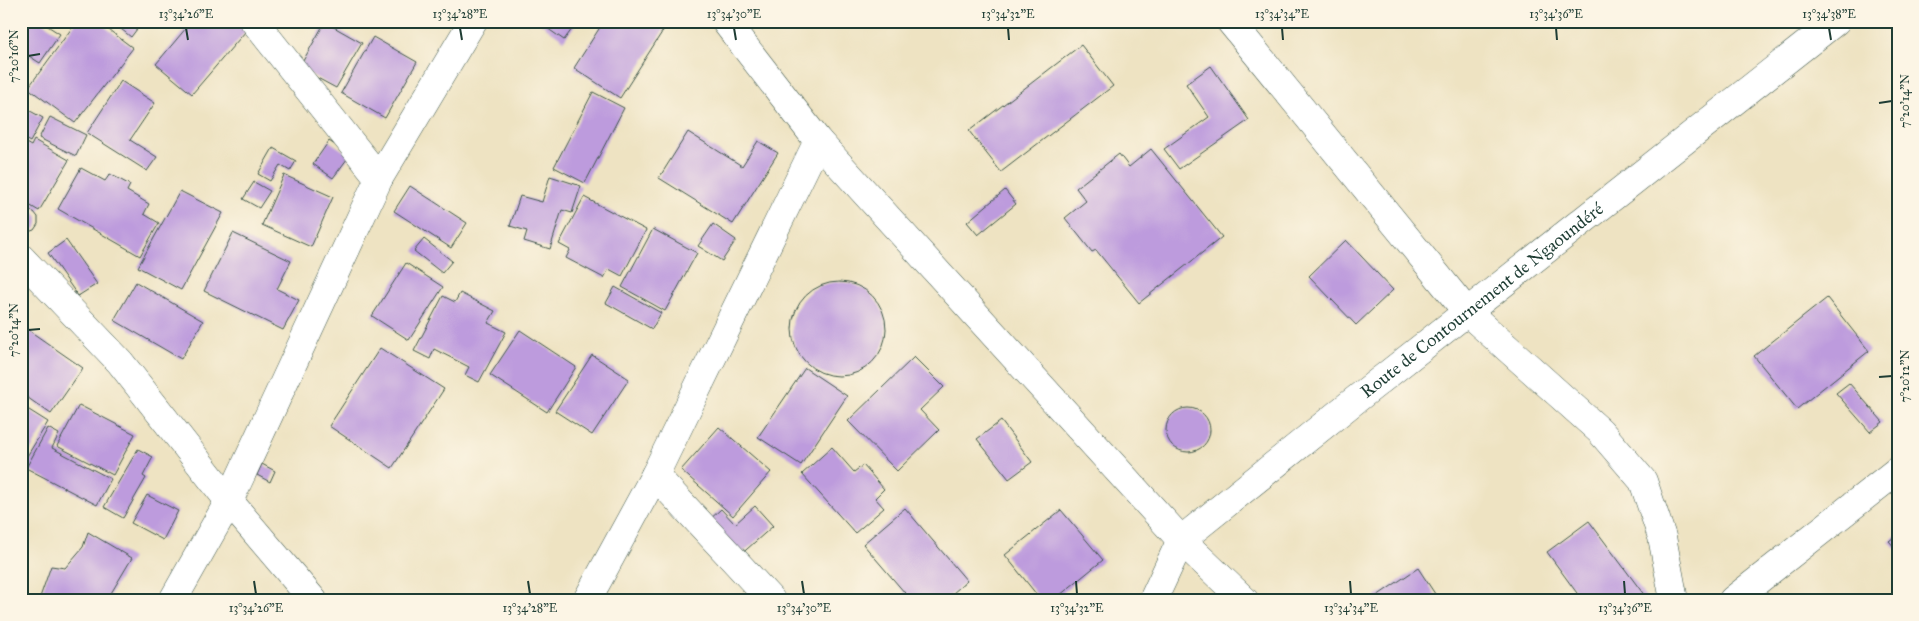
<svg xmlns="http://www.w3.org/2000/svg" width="1919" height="621" viewBox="0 0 1919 621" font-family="'IM FELL Great Primer',serif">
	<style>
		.building { fill: #bd9bdd }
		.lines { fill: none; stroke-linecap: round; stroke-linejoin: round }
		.street-casing { stroke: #3e5649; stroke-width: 29 }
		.secondary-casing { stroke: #3e5649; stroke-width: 29 }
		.street { stroke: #fff; stroke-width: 28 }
		.secondary { stroke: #fff; stroke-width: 28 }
		.ticks { fill: none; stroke: #1f3d34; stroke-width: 2 }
		.labels { text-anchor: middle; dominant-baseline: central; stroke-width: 4; stroke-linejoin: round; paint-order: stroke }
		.street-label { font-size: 18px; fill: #1f3d34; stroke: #fcf5e5 }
		.neatline { fill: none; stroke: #1f3d34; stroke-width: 2 }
		.ticks-label { font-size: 12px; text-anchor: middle; fill: #1f3d34 }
	</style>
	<rect width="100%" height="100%" fill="#fcf5e5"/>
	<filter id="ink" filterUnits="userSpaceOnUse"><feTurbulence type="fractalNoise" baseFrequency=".02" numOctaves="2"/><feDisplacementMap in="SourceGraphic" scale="10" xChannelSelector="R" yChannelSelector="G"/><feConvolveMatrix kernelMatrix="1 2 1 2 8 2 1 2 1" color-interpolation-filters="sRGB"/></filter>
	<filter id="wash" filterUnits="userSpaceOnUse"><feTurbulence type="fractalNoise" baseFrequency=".0096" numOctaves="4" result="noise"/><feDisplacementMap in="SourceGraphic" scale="20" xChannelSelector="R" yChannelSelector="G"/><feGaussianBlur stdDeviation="1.12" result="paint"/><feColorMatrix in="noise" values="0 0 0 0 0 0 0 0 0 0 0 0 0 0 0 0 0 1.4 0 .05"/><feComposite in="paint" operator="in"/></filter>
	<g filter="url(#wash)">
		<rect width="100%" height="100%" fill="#eee3c2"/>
		<g id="blocks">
			<g class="building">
				<path d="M31 21H40L60 34 40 63 21 51V36Z"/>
				<path d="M77 21H97L133 48 75 123 28 88Z"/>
				<path d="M111 21H143L131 37Z"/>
				<path d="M192 21H234L246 31 192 94 156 64Z"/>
				<path d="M537 21H578L564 40Z"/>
				<path d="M604 21H652L664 29 620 98 574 68Z"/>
				<path d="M325 22 362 43 336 88 299 68Z"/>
				<path d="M373 37 417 62 385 118 341 93Z"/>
				<path d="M1081 45 1113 86 1001 172 969 131Z"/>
				<path d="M1211 66 1249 120 1179 169 1164 149 1209 117 1186 84Z"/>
				<path d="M121 81 155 103 130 140 157 157 147 171 87 133Z"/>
				<path d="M593 92 624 108 585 183 554 167Z"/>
				<path d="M21 106 43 118 30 142 21 137Z"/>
				<path d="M50 117 86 135 76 156 39 138Z"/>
				<path d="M688 132 742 166 758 141 778 153 733 224 659 178Z"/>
				<path d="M21 140 31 146 34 140 69 160 39 211 24 202 21 208Z"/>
				<path d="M329 141 350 155 333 178 313 164Z"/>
				<path d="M273 148 296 161 290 171 280 165 270 181 258 174Z"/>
				<path d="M1151 149 1222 237 1139 303 1096 250 1092 252 1065 218 1086 201 1076 188 1119 154 1129 167Z"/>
				<path d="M81 168 105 181 110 174 130 185 127 191 149 204 144 214 159 223 140 256 58 209Z"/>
				<path d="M284 175 333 197 311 247 262 225Z"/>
				<path d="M550 176 581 186 572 213 562 210 550 249 524 241 527 231 510 226 520 196 542 202Z"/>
				<path d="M254 182 270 191 259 208 243 199Z"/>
				<path d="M410 186 467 223 451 248 394 211Z"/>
				<path d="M1005 190 1016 204 978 235 967 222Z"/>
				<path d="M180 191 223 213 181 290 138 267Z"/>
				<path d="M584 197 646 230 622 276 609 269 604 278 566 258 570 250 559 244Z"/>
				<path d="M27 210 34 212 38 217V224L34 230 28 232 21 231V212Z"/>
				<path d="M713 224 736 240 722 261 698 246Z"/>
				<path d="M653 229 697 253 665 311 622 287Z"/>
				<path d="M233 233 291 261 277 289 299 300 283 330 204 291Z"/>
				<path d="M424 239 452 261 442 273 414 251Z"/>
				<path d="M66 240 97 284 78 296 48 253Z"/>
				<path d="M1346 240 1393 290 1356 325 1309 276Z"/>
				<path d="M406 263 443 287 409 340 372 316Z"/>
				<path d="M136 282 203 321 181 359 114 320Z"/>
				<circle cx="839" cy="329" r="47"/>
				<path d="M615 287 661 313 652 329 606 303Z"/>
				<path d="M460 293 495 311 488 323 506 332 479 382 465 375 469 367 434 349 430 359 414 351 443 296 455 302Z"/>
				<path d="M1827 298 1869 351 1797 409 1754 356Z"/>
				<path d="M24 327 83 368 51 414 21 393V331Z"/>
				<path d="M520 330 576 367 547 412 490 375Z"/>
				<path d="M380 348 444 389 392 468 329 426Z"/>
				<path d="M592 355 629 379 592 435 555 411Z"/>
				<path d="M914 357 944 387 920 410 939 430 897 471 848 421Z"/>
				<path d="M805 368 847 396 801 465 758 437Z"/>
				<path d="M1849 383 1883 422 1870 432 1836 393Z"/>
				<path d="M21 405 48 422 21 466Z"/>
				<path d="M79 405 135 434 113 475 57 446Z"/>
				<circle cx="1188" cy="430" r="22"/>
				<path d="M1001 421 1032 462 1009 479 977 439Z"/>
				<path d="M719 427 771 472 733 516 681 470Z"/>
				<path d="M48 428 59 434 52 448 111 479 97 505 26 468Z"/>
				<path d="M832 447 854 472 863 465 884 489 875 498 884 508 855 533 802 474Z"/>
				<path d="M138 449 153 457 143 476 146 478 123 518 104 507Z"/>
				<path d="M262 464 275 471 270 482 257 475Z"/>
				<path d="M147 495 178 511 163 540 131 523Z"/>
				<path d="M755 506 773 526 738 557 706 523 721 509 735 524Z"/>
				<path d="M905 508 967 581 945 600H911L863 544Z"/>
				<path d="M1061 510 1103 560 1054 600H1041L1005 555Z"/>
				<path d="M1589 521 1648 600H1582L1547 552Z"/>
				<path d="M88 532 132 558 107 600H39L51 566 65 568 83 547Z"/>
				<path d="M1898 534V551L1889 541Z"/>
				<path d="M1418 568 1439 600H1371Z"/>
			</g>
		</g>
	</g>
	<g filter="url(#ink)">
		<use href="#blocks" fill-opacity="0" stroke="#3e5649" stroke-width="1"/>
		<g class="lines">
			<g class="street-casing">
				<g id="street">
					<path d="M254 21 379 178"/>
					<path d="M725 21 818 141 1181 540 1244 600"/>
					<path d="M1230 21 1467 312 1600 431 1643 481 1662 537 1674 600"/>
					<path d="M21 258 120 362 229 501 313 600"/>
					<path d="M655 475 771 600"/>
					<path d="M173 600 229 501 379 178 473 21"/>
					<path d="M587 600 655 475 818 141"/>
					<path d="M1733 600 1898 470"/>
				</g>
			</g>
			<g class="secondary-casing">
				<g id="secondary">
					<path id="s1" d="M1153 600 1181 540 1349 405 1836 21"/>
				</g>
			</g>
			<use href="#street" class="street"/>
			<use href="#secondary" class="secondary"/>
		</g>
	</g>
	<path class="ticks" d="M186 28 188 40M460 28 462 40M734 28 736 40M1008 28 1009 40M1282 28 1283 40M1556 28 1557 40M1829 28 1831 40M28 56 40 54M1879 103 1892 101M28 330 40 329M1879 377 1892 376M254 581 256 594M528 581 530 594M802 581 804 594M1076 581 1077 594M1350 581 1351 594M1624 581 1625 594"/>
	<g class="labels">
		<g class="street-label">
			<text stroke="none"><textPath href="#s1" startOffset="451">Route de Contournement de Ngaoundéré</textPath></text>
		</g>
	</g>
	<rect width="1919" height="621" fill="none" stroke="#fcf5e5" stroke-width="55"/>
	<rect x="28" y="28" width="1864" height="566" class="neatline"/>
	<g class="ticks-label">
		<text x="186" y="18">13°34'26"E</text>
		<text x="460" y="18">13°34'28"E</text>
		<text x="734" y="18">13°34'30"E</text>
		<text x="1008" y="18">13°34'32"E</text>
		<text x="1282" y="18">13°34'34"E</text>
		<text x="1556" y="18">13°34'36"E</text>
		<text x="1829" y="18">13°34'38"E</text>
		<text transform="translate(14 56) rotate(-90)" y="4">7°20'16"N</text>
		<text transform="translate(1905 101) rotate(-90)" y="4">7°20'14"N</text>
		<text transform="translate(14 330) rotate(-90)" y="4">7°20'14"N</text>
		<text transform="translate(1905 376) rotate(-90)" y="4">7°20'12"N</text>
		<text x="256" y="612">13°34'26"E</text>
		<text x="530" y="612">13°34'28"E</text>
		<text x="804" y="612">13°34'30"E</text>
		<text x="1077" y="612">13°34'32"E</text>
		<text x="1351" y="612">13°34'34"E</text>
		<text x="1625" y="612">13°34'36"E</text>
	</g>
</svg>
